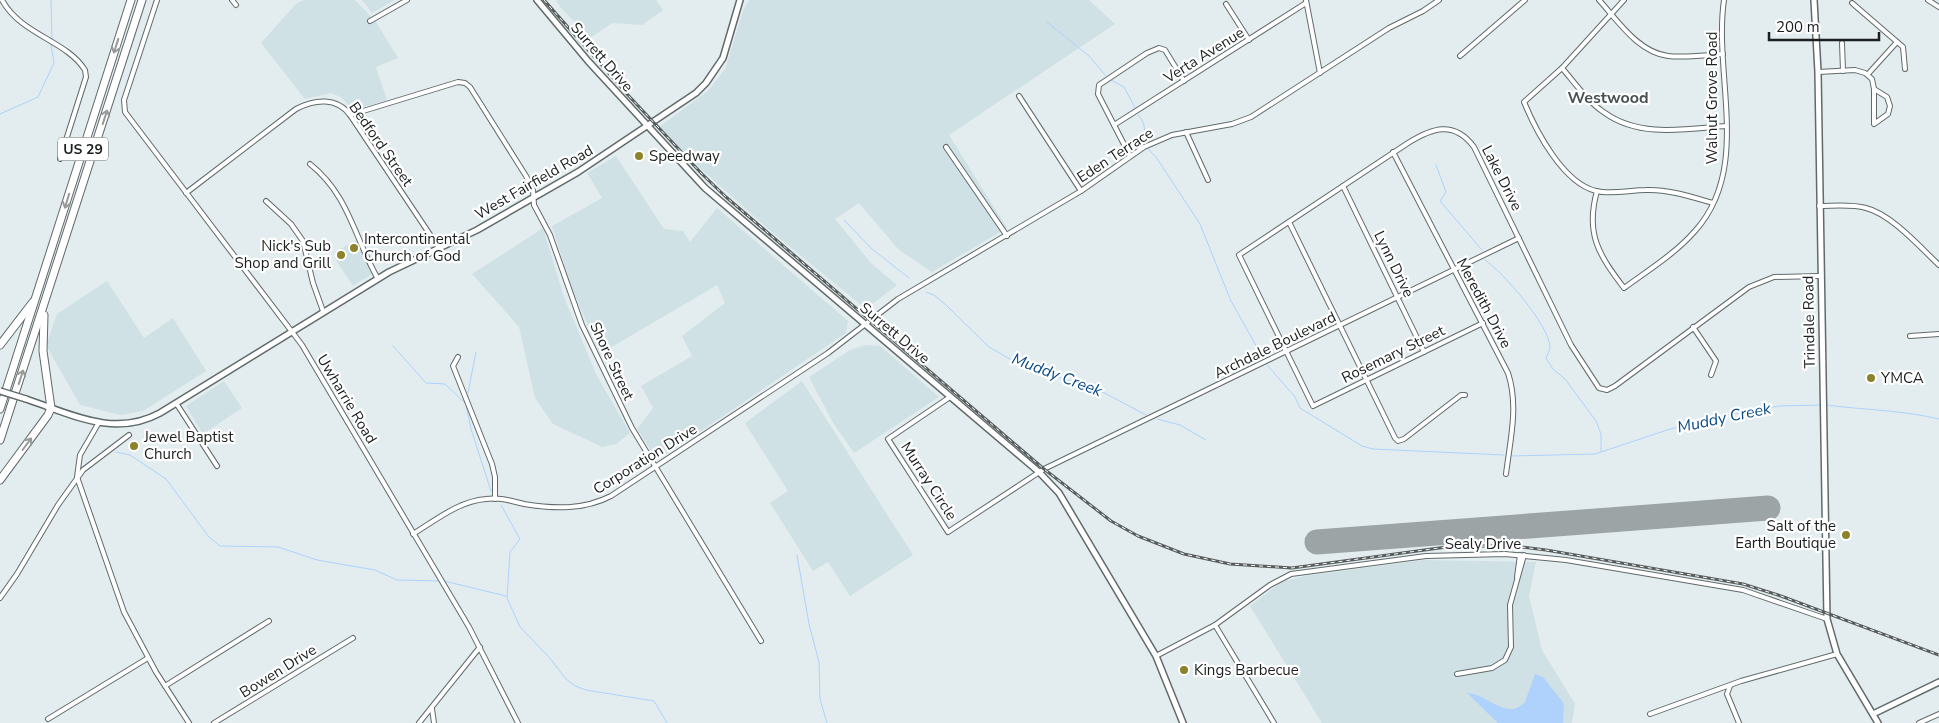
<svg xmlns="http://www.w3.org/2000/svg" width="1939" height="723" viewBox="0 0 1939 723" font-family="'Nunito Sans',sans-serif">
	<style>
		.built { fill: #cfe1e5 }
		.water { fill: #aed2fc }
		.lines { fill: none; stroke-linecap: round; stroke-linejoin: round }
		.stream { stroke: #aed2fc; stroke-width: 1 }
		.runway { stroke: #9da4a6; stroke-width: 25 }
		.street-casing { stroke: #616a6b; stroke-width: 6 }
		.secondary-casing { stroke: #616a6b; stroke-width: 8 }
		.highway-casing { stroke: #616a6b; stroke-width: 9 }
		.street { stroke: #fff; stroke-width: 4 }
		.secondary { stroke: #fff; stroke-width: 5 }
		.highway { stroke: #fff; stroke-width: 7 }
		.rail-casing { stroke: #575c5d; stroke-width: 3 }
		.rail { stroke: #fff; stroke-width: 1; stroke-dasharray: 4; stroke-linecap: butt }
		.secondary-bridge-casing { stroke: #616a6b; stroke-width: 8; stroke-linecap: butt }
		.secondary-bridge { stroke: #fff; stroke-width: 5 }
		.oneway { stroke: #989a9a }
		.poi-dot { fill: #8b822a; stroke: #fff; stroke-width: 2 }
		.labels { text-anchor: middle; dominant-baseline: central; stroke-width: 4.5; stroke-linejoin: round; paint-order: stroke }
		.shield { fill: #fff; stroke: #5f6262; stroke-width: 1 }
		.shield-label { font-size: 14px; font-weight: bold; fill: #1b1f1f }
		.street-label { font-size: 15px; fill: #1b1f1f; stroke: #fff }
		.poi-label { font-size: 15px; fill: #1b1f1f; stroke: #fff; text-anchor: start }
		.neighbourhood-label { font-size: 16px; font-weight: bold; fill: #485052; stroke: #fff }
		.water-label { font-size: 16px; font-style: italic; fill: #084986; stroke: #fff }
	</style>
	<rect width="100%" height="100%" fill="#e3edef"/>
	<g class="built">
		<path d="M304 0H355L376 22 398 58 376 67 387 100 353 110 341 97 331 93 305 99 261 43 297 3Z"/>
		<path d="M362 0H395L372 13Z"/>
		<path d="M556 0H656L663 10 642 25 612 23 590 38 561 8Z"/>
		<path d="M749 0H1089L1115 24 949 135 1007 228 932 272 899 250 859 203 835 219 871 263 897 285 866 309 767 228 692 161 659 127 708 91 725 69 743 11Z"/>
		<path d="M616 156 664 229 683 231 690 242 717 208 848 321 846 333 667 454H653L637 429 653 408 641 386 692 356 682 336 725 303 717 285 600 354 571 286 552 226 602 198 587 173Z"/>
		<path d="M543 228 564 297 597 376 630 433 616 444 602 447 553 424 535 398 519 327 472 274Z"/>
		<path d="M357 240 372 274 353 286 337 262 335 252Z"/>
		<path d="M107 281 144 338 173 318 206 371 143 411 121 415 80 405 46 345 57 314Z"/>
		<path d="M865 345 880 346 939 397 854 453 832 421 809 377 850 350Z"/>
		<path d="M224 381 242 408 203 434 186 406Z"/>
		<path d="M802 381 913 555 850 596 828 562 813 571 770 503 788 491 745 423Z"/>
		<path d="M1423 560 1536 562 1529 596 1542 650 1575 704 1572 723H1322L1250 606 1281 582 1305 576Z"/>
	</g>
	<path class="water" d="M1535 674 1543 677 1562 701 1564 705 1563 723H1498L1467 693C1487 693 1506 722 1525 702Z"/>
	<g class="lines">
		<g class="stream">
			<path d="M51 0 52 39"/>
			<path d="M1047 22 1089 56 1105 75"/>
			<path d="M1111 80 1124 87 1135 108"/>
			<path d="M0 114 38 97 54 63 51 45"/>
			<path d="M1138 115C1146 123 1145 131 1144 142"/>
			<path d="M1148 149 1156 157 1200 224 1231 301 1263 358"/>
			<path d="M1436 165 1446 192 1440 201 1482 250"/>
			<path d="M844 220 872 249 909 278"/>
			<path d="M1485 260C1503 272 1549 325 1550 347 1550 350 1547 355 1546 358L1553 369 1565 379 1596 421 1601 434V452"/>
			<path d="M926 292 934 295 946 305 989 347 1008 358 1038 371 1097 389 1146 415"/>
			<path d="M393 346 426 383 445 384 466 404"/>
			<path d="M1267 365 1295 397 1300 408 1362 446 1373 449 1504 455"/>
			<path d="M468 393 476 352"/>
			<path d="M466 405 471 429 491 491"/>
			<path d="M1826 405C1864 410 1902 410 1939 419"/>
			<path d="M1157 419 1180 425 1206 440"/>
			<path d="M116 452 130 455 166 479 209 537 220 546 278 547 317 560 375 570 397 580 438 581"/>
			<path d="M1512 456 1595 454 1667 430 1716 417 1779 406 1822 405"/>
			<path d="M501 505 520 539 510 552 507 598 520 627 549 657 566 679 575 686 586 690 654 701 667 723"/>
			<path d="M797 555 809 624 819 662 820 699 827 723"/>
			<path d="M444 581 506 596"/>
		</g>
		<path class="runway" d="M1317 542 1768 508"/>
		<g class="street-casing">
			<g id="street">
				<path d="M2 0C21 35 66 40 85 70L86 77 60 159"/>
				<path d="M157 0 124 100 125 112 302 345 469 627 518 723"/>
				<path d="M232 0 236 5"/>
				<path d="M1306 0 1320 73"/>
				<path d="M1599 0C1618 21 1638 52 1668 56 1686 58 1705 55 1723 54"/>
				<path d="M1624 0 1562 68 1524 102C1536 131 1563 183 1596 191 1612 195 1630 190 1646 190 1668 189 1692 197 1713 203"/>
				<path d="M1928 0 1939 7"/>
				<path d="M1852 3 1903 47 1905 69"/>
				<path d="M1226 4 1249 40"/>
				<path d="M370 21 407 0"/>
				<path d="M1842 43 1843 71"/>
				<path d="M1460 56 1525 0"/>
				<path d="M1562 68C1575 83 1588 102 1605 113 1640 138 1686 129 1726 126"/>
				<path d="M1818 72 1855 70 1865 73 1872 79 1874 89"/>
				<path d="M1868 74 1897 42"/>
				<path d="M1874 89 1887 97 1890 106 1888 114 1874 124Z"/>
				<path d="M1019 96 1081 191"/>
				<path d="M350 115 458 82 465 83 470 87 526 176 533 190 534 205 550 235 582 325 632 428 761 641"/>
				<path d="M1114 125 1306 3"/>
				<path d="M1186 132 1208 180"/>
				<path d="M946 147 1007 236"/>
				<path d="M1393 152 1508 373C1519 406 1510 441 1506 474"/>
				<path d="M1130 156 1098 94 1099 85 1147 53 1159 48 1165 50 1184 81"/>
				<path d="M310 164C349 195 354 237 378 279"/>
				<path d="M1343 186 1424 352"/>
				<path d="M1597 191C1585 234 1599 255 1624 288 1647 271 1675 254 1695 231 1752 168 1713 75 1724 0"/>
				<path d="M186 193 296 109C315 99 337 97 350 115L439 248"/>
				<path d="M266 201 291 224 303 241 313 283 323 311"/>
				<path d="M1819 206C1834 206 1851 204 1866 208 1891 214 1920 247 1939 265"/>
				<path d="M1289 222 1395 438 1398 441 1404 439 1461 395H1465"/>
				<path d="M1483 323 1313 406 1239 255 1408 143C1432 128 1454 120 1474 147L1571 345 1599 388 1607 390 1615 386 1749 287 1774 277 1820 276"/>
				<path d="M1693 327 1716 361 1711 375"/>
				<path d="M1910 336 1939 334"/>
				<path d="M458 357 453 366 492 464 495 477V499"/>
				<path d="M950 397 888 439 948 532 1044 469 1519 238"/>
				<path d="M176 403 217 466"/>
				<path d="M98 424 80 455 77 477 124 612 156 672 189 723"/>
				<path d="M413 534C436 520 459 501 486 499 499 497 512 501 524 504 554 509 584 510 611 496L828 353 898 299 1081 191 1144 147 1172 135 1232 124 1251 117 1389 28 1423 11 1439 0"/>
				<path d="M1517 577 1520 555"/>
				<path d="M0 598 17 574 58 505 83 470 129 435"/>
				<path d="M1215 625 1274 723"/>
				<path d="M1156 656 1215 625 1270 585 1291 574 1426 556 1505 554 1566 560 1743 590 1827 619"/>
				<path d="M1457 674 1492 668 1505 660 1511 647 1510 605 1524 555"/>
				<path d="M165 686 269 621"/>
				<path d="M1730 686 1727 694 1739 723"/>
				<path d="M432 709 434 723"/>
				<path d="M1650 714 1741 681 1837 654"/>
				<path d="M48 719 148 658"/>
				<path d="M214 723 353 638"/>
				<path d="M419 723 480 647"/>
				<path d="M1919 723 1939 714"/>
			</g>
		</g>
		<g class="secondary-casing">
			<g id="secondary">
				<path d="M537 0 588 61 705 188 1039 472 1059 493 1156 656 1183 723"/>
				<path d="M1814 0 1818 72 1827 619 1837 654 1878 723"/>
				<path d="M26 399C71 414 114 438 160 413L389 272 477 230 578 172 696 93 706 83 723 58 740 0"/>
				<path d="M1873 714 1939 682"/>
			</g>
		</g>
		<g class="highway-casing">
			<g id="highway">
				<path d="M0 345 33 302"/>
				<path d="M0 409 131 0"/>
				<path d="M0 440 142 0"/>
				<path d="M0 480 48 415 51 408 43 351 44 315"/>
			</g>
		</g>
		<use href="#street" class="street"/>
		<use href="#secondary" class="secondary"/>
		<use href="#highway" class="highway"/>
		<g class="rail-casing">
			<path id="rail" d="M544 0 628 95 702 174 726 197 1044 469 1111 521 1138 536 1184 554 1230 564 1292 568 1454 546H1513L1546 550 1743 584 1781 596 1939 655"/>
		</g>
		<use href="#rail" class="rail"/>
		<g class="secondary-bridge-casing">
			<path id="secondary-bridge" d="M0 391 26 399"/>
		</g>
		<use href="#secondary-bridge" class="secondary-bridge"/>
	</g>
	<defs><path id="oneway-shaft" d="M-6 0H5M1.5-3L5.5 0L1.5 3" fill="none" stroke-width="1.6" stroke-linecap="round" stroke-linejoin="round" transform="scale(1.25)"/></defs>
	<g class="oneway">
		<use href="#oneway-shaft" transform="translate(116 46) rotate(108)"/>
		<use href="#oneway-shaft" transform="translate(105 117) rotate(-72)"/>
		<use href="#oneway-shaft" transform="translate(67 201) rotate(107)"/>
		<use href="#oneway-shaft" transform="translate(21 377) rotate(-72)"/>
		<use href="#oneway-shaft" transform="translate(27 444) rotate(-53)"/>
	</g>
	<g class="poi-dot">
		<circle cx="639" cy="156" r="5"/>
		<circle cx="354" cy="248" r="5"/>
		<circle cx="341" cy="255" r="5"/>
		<circle cx="1871" cy="378" r="5"/>
		<circle cx="134" cy="446" r="5"/>
		<circle cx="1846" cy="535" r="5"/>
		<circle cx="1184" cy="670" r="5"/>
	</g>
	<g class="labels">
		<rect class="shield" x="58" y="137.5" width="50" height="23" rx="4"/>
		<g class="shield-label">
			<text x="83" y="149">US 29</text>
		</g>
		<g class="street-label">
			<text transform="translate(1204 55) rotate(-32)">Verta Avenue</text>
			<text transform="translate(602 57) rotate(49)">Surrett Drive</text>
			<text transform="translate(1712 98) rotate(-90)">Walnut Grove Road</text>
			<text transform="translate(381 144) rotate(55)">Bedford Street</text>
			<text transform="translate(1115 155) rotate(-33)">Eden Terrace</text>
			<text transform="translate(1502 178) rotate(63)">Lake Drive</text>
			<text transform="translate(534 182) rotate(-30)">West Fairfield Road</text>
			<text transform="translate(1394 264) rotate(64)">Lynn Drive</text>
			<text transform="translate(1484 303) rotate(62)">Meredith Drive</text>
			<text transform="translate(1809 322) rotate(-91)">Trindale Road</text>
			<text transform="translate(895 333) rotate(40)">Surrett Drive</text>
			<text transform="translate(1275 345) rotate(-26)">Archdale Boulevard</text>
			<text transform="translate(1393 354) rotate(-26)">Rosemary Street</text>
			<text transform="translate(612 361) rotate(65)">Shore Street</text>
			<text transform="translate(347 399) rotate(59)">Uwharrie Road</text>
			<text transform="translate(645 459) rotate(-32)">Corporation Drive</text>
			<text transform="translate(929 481) rotate(57)">Murray Circle</text>
			<text x="1483" y="544">Sealy Drive</text>
			<text transform="translate(278 671) rotate(-32)">Bowen Drive</text>
		</g>
		<g class="poi-label">
			<text x="649" y="156">Speedway</text>
			<text x="364" y="239">Intercontinental<tspan x="364" dy="17">Church of God</tspan></text>
			<text x="331" y="246" text-anchor="end">Nick's Sub<tspan x="331" dy="17">Shop and Grill</tspan></text>
			<text x="1881" y="378">YMCA</text>
			<text x="144" y="437">Jewel Baptist<tspan x="144" dy="17">Church</tspan></text>
			<text x="1836" y="526" text-anchor="end">Salt of the<tspan x="1836" dy="17">Earth Boutique</tspan></text>
			<text x="1194" y="670">Kings Barbecue</text>
		</g>
		<g class="neighbourhood-label">
			<text x="1608" y="98">Westwood</text>
		</g>
		<g class="water-label">
			<text transform="translate(1057 375) rotate(21)">Muddy Creek</text>
			<text transform="translate(1724 418) rotate(-12)">Muddy Creek</text>
		</g>
	</g>
	<path d="M1769 32v8h110v-8" fill="none" stroke="#1b1f1f" stroke-width="2.5"/>
	<text x="1776" y="32" font-size="15" fill="#1b1f1f" stroke="#ffffff" stroke-width="4" paint-order="stroke">200 m</text>
</svg>
